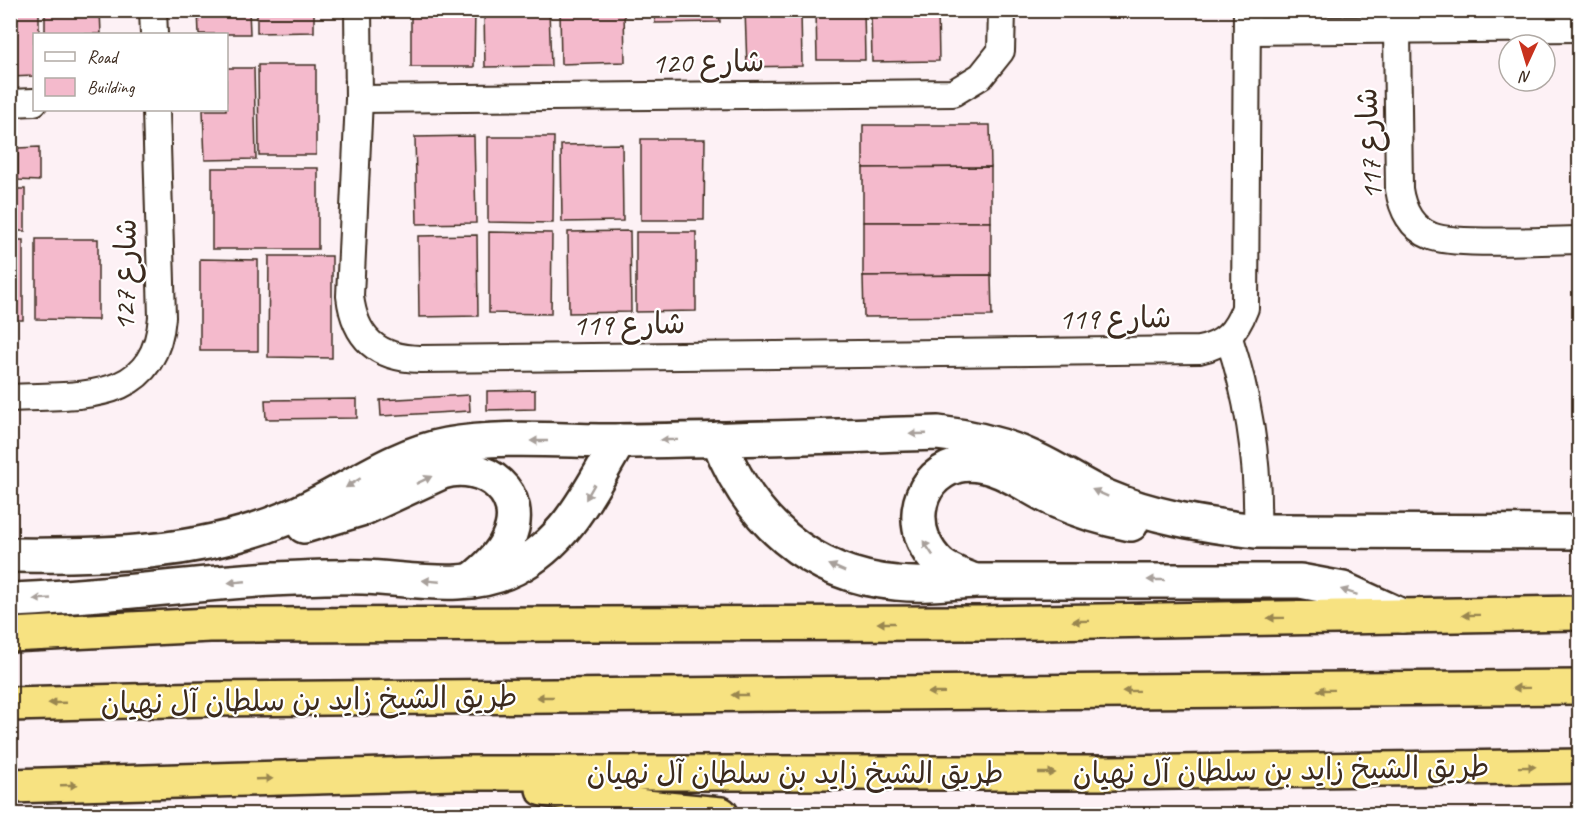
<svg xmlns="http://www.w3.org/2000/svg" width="1590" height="825" viewBox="0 0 1590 825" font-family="Caveat,'Playpen Sans Arabic',sans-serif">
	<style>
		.building { fill: #f4bacc; stroke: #3b2a1e; stroke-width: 1.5 }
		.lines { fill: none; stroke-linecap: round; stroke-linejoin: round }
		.minor-casing { stroke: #3b2a1e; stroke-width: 30 }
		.tertiary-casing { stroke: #3b2a1e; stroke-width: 38 }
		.motorway-casing { stroke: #3b2a1e; stroke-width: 38 }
		.minor { stroke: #fff; stroke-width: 26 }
		.tertiary { stroke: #fff; stroke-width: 33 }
		.motorway { stroke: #f7e281; stroke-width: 33 }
		.oneway { fill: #a79f9a }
		.oneway2 { fill: #998650 }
		.labels { text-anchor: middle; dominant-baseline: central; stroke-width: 4.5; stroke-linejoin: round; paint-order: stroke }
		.street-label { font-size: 30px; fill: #3b2a1e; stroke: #fff }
	</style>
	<rect width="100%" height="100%" fill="#fdf1f5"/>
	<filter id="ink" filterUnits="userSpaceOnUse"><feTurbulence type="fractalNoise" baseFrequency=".0167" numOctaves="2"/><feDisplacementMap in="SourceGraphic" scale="12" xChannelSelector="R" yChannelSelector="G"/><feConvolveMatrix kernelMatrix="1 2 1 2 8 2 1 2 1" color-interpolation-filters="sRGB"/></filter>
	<g filter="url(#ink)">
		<g class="building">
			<path d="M10 10H39V34H34V76L10 77Z"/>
			<path d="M45 10H100L101 34H45Z"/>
			<path d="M198 10H249L250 34H199Z"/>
			<path d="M257 10H314V32L257 33Z"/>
			<path d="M411 10H475L474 67H411Z"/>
			<path d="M484 10H549L551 66 485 67Z"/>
			<path d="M560 10H624L625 62 561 64Z"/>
			<path d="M654 10H719L720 22 655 23Z"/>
			<path d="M745 10H801L802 66 747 67Z"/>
			<path d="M816 10H864L865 60H817Z"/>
			<path d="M871 10H938L939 61 872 62Z"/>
			<path d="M258 65H316V155H259Z"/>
			<path d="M226 68H254L256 159 205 160 203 110H226Z"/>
			<path d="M863 125H990L991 167 863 168Z"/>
			<path d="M474 136 476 223 417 224 415 137Z"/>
			<path d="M488 137H554L553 223 488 222Z"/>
			<path d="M641 139H705L704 220H641Z"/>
			<path d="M622 144 623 221 562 222 561 145Z"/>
			<path d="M39 147V181L18 180V148Z"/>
			<path d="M991 167V222H863V168Z"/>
			<rect x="212" y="168" width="106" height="81"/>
			<rect x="10" y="189" width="15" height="42"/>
			<path d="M863 222H991V275L863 276Z"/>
			<path d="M630 231 631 312 569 313 568 232Z"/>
			<path d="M489 232 552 233 551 314 489 313Z"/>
			<path d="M636 232H696V311L636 312Z"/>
			<path d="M477 235 478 316 419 317 418 236Z"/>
			<path d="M36 239H98V320L36 319Z"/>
			<rect x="10" y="240" width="13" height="80"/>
			<path d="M269 256H332V358L268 357Z"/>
			<path d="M200 259 258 260V351H200Z"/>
			<path d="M991 275 992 316 864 317 863 276Z"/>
			<path d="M535 390V409L487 410V391Z"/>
			<path d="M469 395 470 411 381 416 380 400Z"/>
			<path d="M357 399V418L266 419 265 400Z"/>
		</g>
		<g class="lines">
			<g class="minor-casing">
				<g id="minor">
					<path d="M153 10 154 34"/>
					<path d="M358 10 359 99 350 296C355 339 377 358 420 359L1199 350C1224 345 1236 332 1245 308L1247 10"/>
					<path d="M1397 30 1399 189C1402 209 1411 228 1431 236 1454 246 1549 240 1580 240"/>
					<path d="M1248 31 1580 28"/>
					<path d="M359 99 953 93 981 76 1001 51 1002 10"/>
					<path d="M10 103 34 102"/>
					<path d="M1229 338C1250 402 1259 463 1257 531"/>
					<path d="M10 398C78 394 155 406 162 317L156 110"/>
				</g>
			</g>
			<g class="tertiary-casing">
				<g id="tertiary">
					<path d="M718 439C749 520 809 575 896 583 922 586 948 583 974 581H1300L1343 589 1402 616"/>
					<path d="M304 526 364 508 442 472C484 459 529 494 508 539 501 556 485 570 471 581"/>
					<path d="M10 555C104 556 199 555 287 518 342 496 387 456 447 445 500 435 563 441 618 441 725 440 831 436 938 433 972 437 1004 444 1035 459 1059 470 1080 485 1104 496 1153 517 1204 525 1257 531L1580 532"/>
					<path d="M974 581C963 576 951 573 941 565 908 537 911 480 956 466 991 456 1027 488 1057 501 1081 512 1106 519 1131 524"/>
					<path d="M10 600C98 597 185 584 273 579 303 578 333 576 363 577 412 579 469 592 515 568 568 541 590 490 619 441"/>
				</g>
			</g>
			<g class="motorway-casing">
				<g id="motorway">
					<path d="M10 635 210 625 980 623 1580 613"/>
					<path d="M10 704 211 699 1580 687"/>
					<path d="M10 786 455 773H1112L1580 766"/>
					<path d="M543 789 645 807 721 814"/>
				</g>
			</g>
			<use href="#minor" class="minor"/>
			<use href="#tertiary" class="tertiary"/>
			<use href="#motorway" class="motorway"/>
		</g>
		<defs><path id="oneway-solid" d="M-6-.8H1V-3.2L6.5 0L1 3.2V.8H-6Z" transform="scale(1.5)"/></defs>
		<g class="oneway">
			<use href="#oneway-solid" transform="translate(918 434) rotate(178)"/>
			<use href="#oneway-solid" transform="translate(669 440) rotate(179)"/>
			<use href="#oneway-solid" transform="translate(539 441) rotate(180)"/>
			<use href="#oneway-solid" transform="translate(424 480) rotate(-26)"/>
			<use href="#oneway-solid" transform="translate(353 483) rotate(148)"/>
			<use href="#oneway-solid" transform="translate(590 492) rotate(120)"/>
			<use href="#oneway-solid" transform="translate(1100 493) rotate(-156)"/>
			<use href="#oneway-solid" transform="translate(928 548) rotate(-124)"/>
			<use href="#oneway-solid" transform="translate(837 568) rotate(-157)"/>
			<use href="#oneway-solid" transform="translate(1156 580) rotate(180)"/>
			<use href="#oneway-solid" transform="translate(431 581) rotate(-175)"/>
			<use href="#oneway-solid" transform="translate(237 582) rotate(175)"/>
			<use href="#oneway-solid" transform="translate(1349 592) rotate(-162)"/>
			<use href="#oneway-solid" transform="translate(42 599) rotate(177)"/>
		</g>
		<g class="oneway2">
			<use href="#oneway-solid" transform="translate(1471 615) rotate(179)"/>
			<use href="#oneway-solid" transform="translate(1276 618) rotate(179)"/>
			<use href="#oneway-solid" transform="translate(1081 621) rotate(179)"/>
			<use href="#oneway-solid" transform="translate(886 623) rotate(180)"/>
			<use href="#oneway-solid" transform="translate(1521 688) rotate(179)"/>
			<use href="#oneway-solid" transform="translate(1326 690) rotate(179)"/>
			<use href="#oneway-solid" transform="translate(1131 691) rotate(179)"/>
			<use href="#oneway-solid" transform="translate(936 693) rotate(179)"/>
			<use href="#oneway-solid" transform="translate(740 695) rotate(180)"/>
			<use href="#oneway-solid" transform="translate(545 697) rotate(180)"/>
			<use href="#oneway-solid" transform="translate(57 703) rotate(178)"/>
			<use href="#oneway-solid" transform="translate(1527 767) rotate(-1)"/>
			<use href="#oneway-solid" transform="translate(1047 773)"/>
			<use href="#oneway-solid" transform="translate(264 779) rotate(-2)"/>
			<use href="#oneway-solid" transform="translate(69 785) rotate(-2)"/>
		</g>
	</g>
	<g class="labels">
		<g class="street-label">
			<text transform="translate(708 62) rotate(-1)">شارع 120</text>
			<text transform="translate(1369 144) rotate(-93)">شارع 117</text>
			<text transform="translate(125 275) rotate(-89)">شارع 127</text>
			<text transform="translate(1115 318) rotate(-1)">شارع 119</text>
			<text transform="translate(629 324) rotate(-1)">شارع 119</text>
			<text transform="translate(309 700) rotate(-1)">طريق الشيخ زايد بن سلطان آل نهيان</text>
			<text transform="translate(1281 770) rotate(-1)">طريق الشيخ زايد بن سلطان آل نهيان</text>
			<text x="795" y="773">طريق الشيخ زايد بن سلطان آل نهيان</text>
		</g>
	</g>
	<rect width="1590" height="825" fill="none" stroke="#fff" stroke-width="36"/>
	<rect x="18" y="18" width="1554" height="789" fill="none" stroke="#3b2a1e" stroke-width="2" filter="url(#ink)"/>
	<rect x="33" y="33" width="195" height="78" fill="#ffffff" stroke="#b1aaa5" stroke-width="1.5"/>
	<rect x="45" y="52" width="30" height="9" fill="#ffffff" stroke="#b1aaa5" stroke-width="1.5"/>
	<text x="87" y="63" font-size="18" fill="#3b2a1e">Road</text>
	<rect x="45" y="78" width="30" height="18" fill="#f4bacc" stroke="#b1aaa5" stroke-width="1.5"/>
	<text x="87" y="93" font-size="18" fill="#3b2a1e">Building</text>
	<g transform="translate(1527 63) rotate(184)"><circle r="28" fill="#ffffff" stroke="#b1aaa5" stroke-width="1.5"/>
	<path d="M0-4.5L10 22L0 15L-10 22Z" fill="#c8321e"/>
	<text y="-9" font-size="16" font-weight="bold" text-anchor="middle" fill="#3b2a1e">N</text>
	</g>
</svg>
